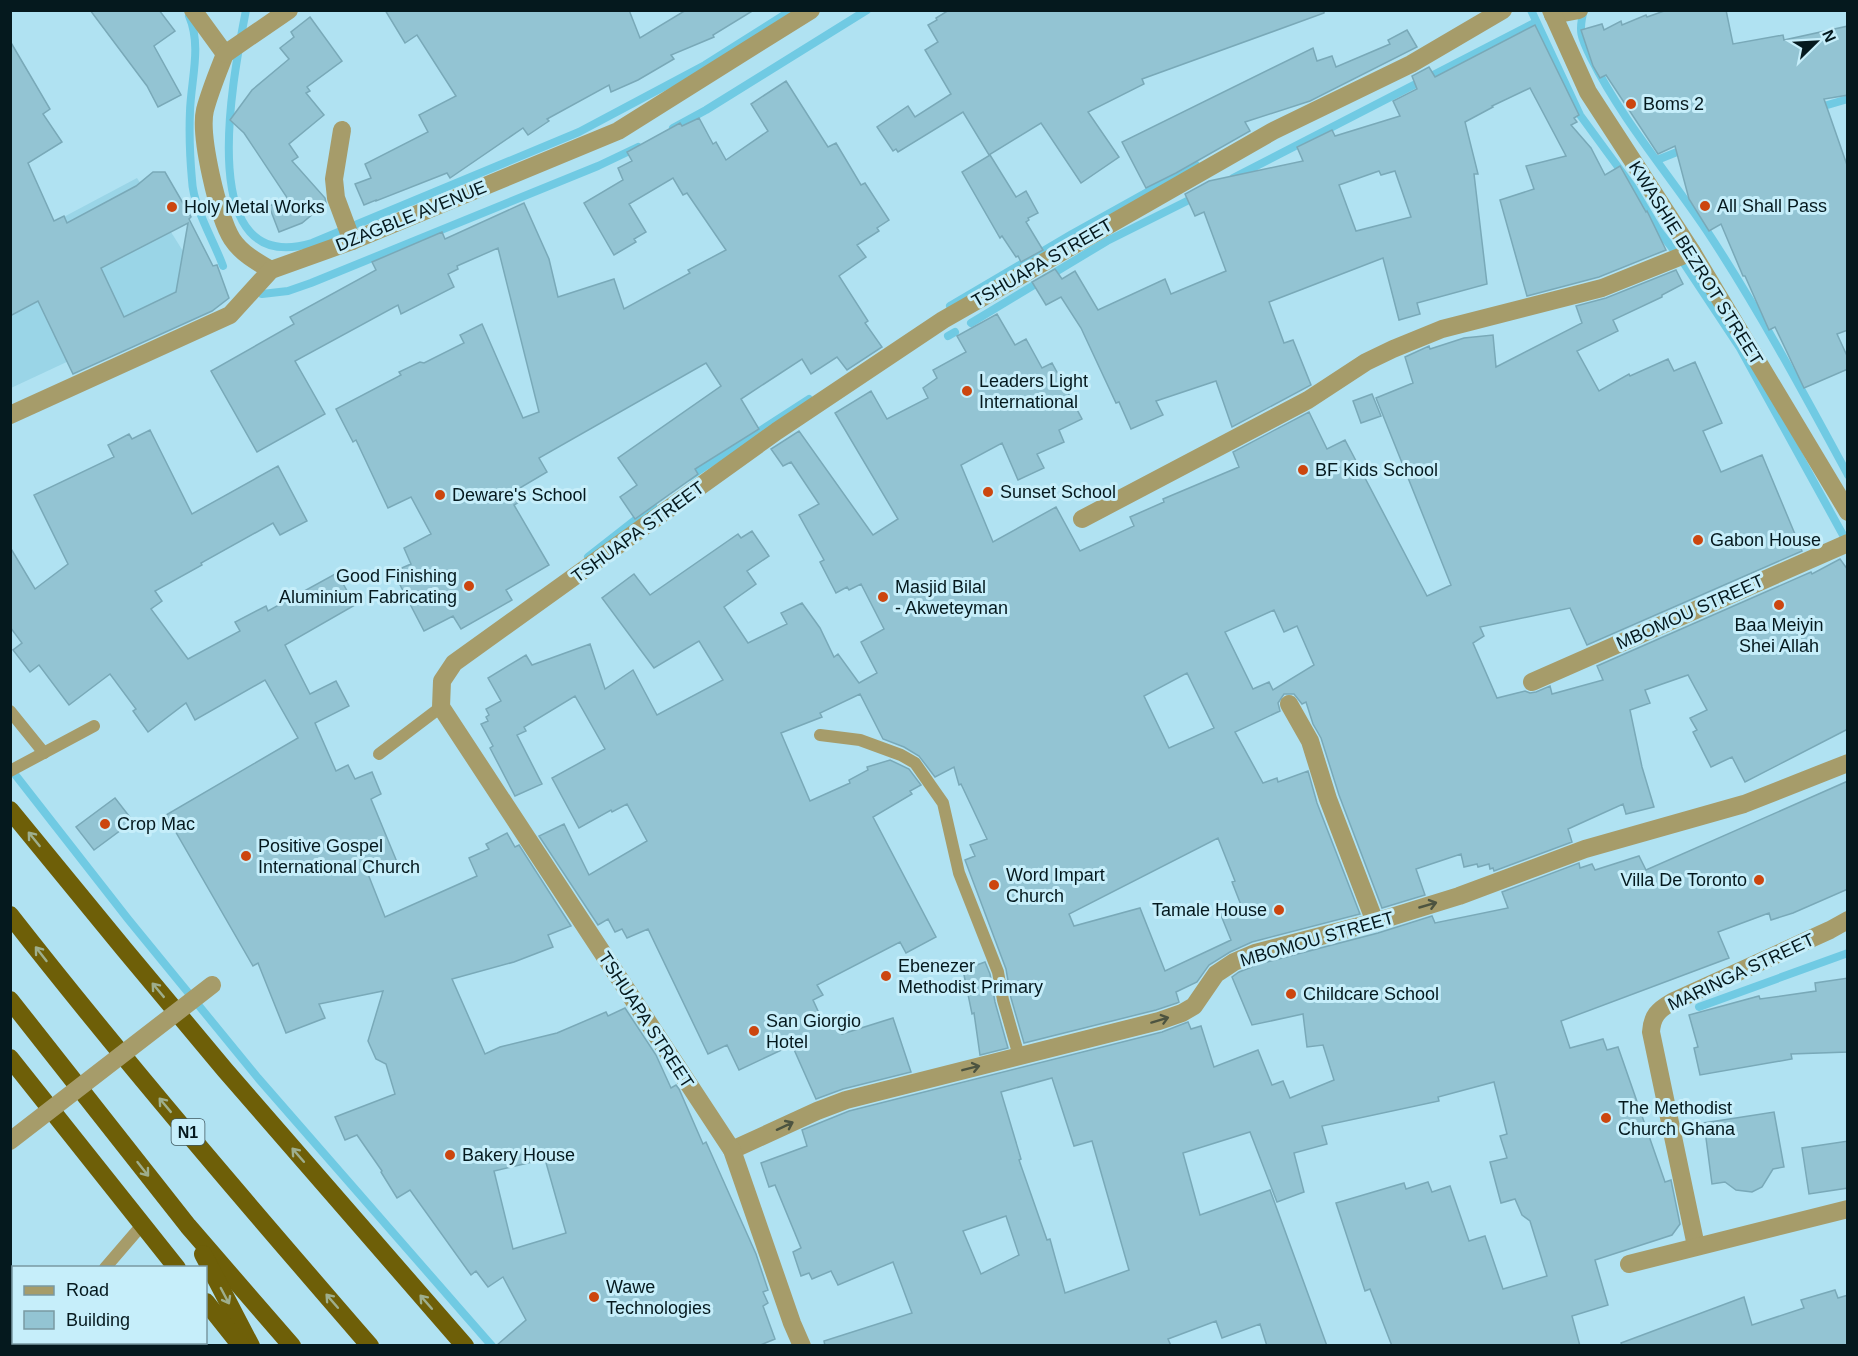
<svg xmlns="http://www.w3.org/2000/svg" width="1858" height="1356" viewBox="0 0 1858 1356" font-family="Arial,sans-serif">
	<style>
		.built { fill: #9ad5e7 }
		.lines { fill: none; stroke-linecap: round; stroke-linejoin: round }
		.stream { stroke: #70cae3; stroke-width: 8 }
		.building { fill: #93c4d3; stroke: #79a9b8; stroke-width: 1.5; fill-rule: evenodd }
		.service { stroke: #a69c6a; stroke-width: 12 }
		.minor { stroke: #a69c6a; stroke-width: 18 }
		.tertiary { stroke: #a69c6a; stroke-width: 18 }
		.trunk { stroke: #6e5f08; stroke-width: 18 }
		.pedestrian-bridge { stroke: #a69c6a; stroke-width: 18 }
		.oneway { stroke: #9eae8d }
		.oneway2 { stroke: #4d5440 }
		.poi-dot { fill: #cc460f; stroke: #c6eefa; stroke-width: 2 }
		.labels { text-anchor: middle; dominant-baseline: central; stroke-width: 6; stroke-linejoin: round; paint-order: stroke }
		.shield { fill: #c6eefa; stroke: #3f5960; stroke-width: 1.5 }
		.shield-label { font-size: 16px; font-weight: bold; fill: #05191e }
		.poi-label { font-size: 18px; fill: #05191e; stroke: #c6eefa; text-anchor: start }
		.street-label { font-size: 18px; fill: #05191e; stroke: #c6eefa }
	</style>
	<rect width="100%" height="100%" fill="#b0e2f2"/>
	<path class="built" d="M137 178 198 275 193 303 11 388V245Z"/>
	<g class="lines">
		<g class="stream">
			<path d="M246 10C235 68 190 280 312 243L579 132 705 65 792 10"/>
			<path d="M1531 10 1580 115 1632 186 1659 231 1683 262 1740 348 1848 544"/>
			<path d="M1584 10C1578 31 1581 38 1591 58 1622 120 1668 173 1707 231 1759 310 1803 392 1848 475"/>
			<path d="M189 16C202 46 191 80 190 111 189 134 190 158 192 180 193 207 214 241 223 266"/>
			<path d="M1817 108 1848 99"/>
			<path d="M673 128 706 110 867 10"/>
			<path d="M1657 160 1687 148"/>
			<path d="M1233 178 1536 22"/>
			<path d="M262 294 288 291 311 283 598 166 638 147"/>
			<path d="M950 306 1072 234 1196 165"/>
			<path d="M971 323 1107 241 1197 196"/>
			<path d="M948 336 955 332"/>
			<path d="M689 477 809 399"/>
			<path d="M588 557 653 506"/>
			<path d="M10 768 128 919 258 1078 492 1346"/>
			<path d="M1699 1007 1848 953"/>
		</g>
	</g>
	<g class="building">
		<path d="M90 10H159L175 31 154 46 181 95 158 107 147 86Z"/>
		<path d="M385 10H629L640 38 686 10H754L713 35 714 37 671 55 674 59 638 80 611 92 609 85 547 119 549 121 528 135 523 128 450 178 447 173 376 201V200L364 205 355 184 371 178 365 164 428 132 419 115 456 96 417 35 405 43Z"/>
		<path d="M949 10H1324V13L1142 79 1144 84 1088 112 1119 157 1081 183 1041 123 989 155 963 112 898 152 896 149 893 151 877 127 908 106 915 117 951 94 925 50 938 42 928 25 937 20 936 18Z"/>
		<path d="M1667 10H1726L1733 44 1783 35 1784 40 1848 26V95L1824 99 1848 168V330L1837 334 1848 358V369L1804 388 1775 327 1769 330 1745 276H1743L1721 224 1709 231 1689 199 1675 146 1658 154 1606 75 1600 78 1593 66 1581 30 1602 24 1604 30 1621 21 1622 25 1646 15 1647 17Z"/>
		<path d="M310 17 342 61 307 87 310 91 306 93 324 115 289 144 298 157 292 161 325 198 326 203 302 223 279 232 269 206 288 199 244 133 230 120 252 90 289 59 280 48 294 37 291 32Z"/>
		<path d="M1535 25 1579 115 1574 118 1577 122 1571 125 1591 148 1605 175 1620 166 1646 212 1647 211 1666 250 1599 277 1527 296 1500 200 1534 189 1526 166 1566 156 1530 88 1492 106 1493 107 1465 122 1478 174H1474L1487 284 1417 303 1420 314 1399 320 1383 258 1269 302 1284 343 1293 340 1311 385 1232 427 1216 381 1156 401 1163 415 1131 429 1119 402 1116 403 1081 328 1061 297 1046 305 1032 282 1055 269 1062 279 1075 271 1098 310 1165 279 1171 294 1226 271 1204 212 1195 216 1185 194 1209 181 1303 161 1297 147 1332 130 1335 136 1400 116 1393 101 1417 89 1412 76 1429 67 1435 77ZM1379 171 1381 175 1395 171 1411 217 1356 231 1339 185Z"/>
		<path d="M1407 30 1417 47 1310 101 1245 122 1250 131 1176 173 1146 188 1122 142 1313 48 1317 61 1332 56 1336 67 1390 44 1388 40Z"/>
		<path d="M10 41 50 109 43 114 62 142 28 163 54 221 64 216 67 223 136 186 153 172H165L191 217 189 219 213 266 217 265 229 298 212 311 73 374 38 301 10 316ZM188 223 176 292 124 317 101 268Z"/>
		<path d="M786 81 828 147 836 143 861 185 865 183 889 220 877 228 879 231 857 245 866 257 839 276 868 321 865 323 882 347 847 370 837 357 811 374 802 359 741 399 759 429 695 469 698 474 635 519 620 497 637 485 618 458 721 386 706 363 539 458 547 472 513 492 519 502 514 505 549 565 506 590 512 600 461 629 453 616 424 631 397 579V570L411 564 404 548 431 534 411 497 388 508 356 440 353 442 336 409 401 375 399 372 420 362 424 363 464 343 460 335 482 324 523 418 539 412 498 248 457 266 458 269 448 274 454 287 401 314 398 305 295 361 325 414 257 452 211 371 294 324 290 317 376 270 372 262 442 232 445 239 524 203 549 259 558 297 614 279 624 309 690 273 688 270 726 250 687 193 683 195 673 178 629 204 646 232 634 239 636 242 614 255 584 203 623 180 618 168 632 161 627 152 680 123 682 126 699 118 713 144 716 142 726 160 768 131 751 104Z"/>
		<path d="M990 155 1016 197 1026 191 1038 213 1028 218 1029 220 1026 222 1043 250 1021 262 1018 256 1016 257 1002 236 1000 238 962 172Z"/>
		<path d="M1676 270 1683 284 1662 295V297L1613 320 1618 331 1577 351 1599 391 1629 374 1630 376 1668 359 1674 371 1695 362 1722 423 1703 431 1721 472 1762 455 1802 551 1587 645 1570 608 1480 627 1484 636 1473 643 1497 698 1525 691 1530 693 1536 692 1550 686 1552 694 1603 680 1597 666 1811 572 1812 574 1840 559 1848 570V729L1745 782 1732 757 1711 767 1693 732 1697 730 1690 718 1707 710 1688 675 1645 690 1650 703 1630 710 1642 767 1654 807 1626 814 1623 804 1568 829 1572 842 1494 871 1493 868 1490 869 1489 864 1478 867 1477 864 1464 867 1461 854 1416 869 1425 895 1382 908 1339 795 1321 738 1313 724 1306 702 1302 704 1294 694H1284L1278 703 1280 711 1235 732 1263 783 1277 778 1278 782 1308 771 1317 803 1360 914 1252 942 1230 952 1209 965 1197 982 1176 992 1179 1002 1177 1003 1156 1010 1024 1043 1011 998 1006 969 965 860 975 856 970 845 987 839 961 784 959 785 954 767 935 777 919 756 904 747 883 739 860 694 820 713 822 717 781 733 810 801 850 783 849 780 868 770 867 767 890 760 909 769 921 785 910 791 912 794 873 817 936 937 906 953 900 942 817 985 823 995 813 1000 824 1024 835 1020 842 1034 893 1018 911 1072 843 1089 816 1099 792 1045 739 1070 727 1045 708 1054 648 929 627 938 622 929 615 932 608 919 598 925 539 836 564 824 589 875 647 841 627 804 612 812 611 810 579 828 552 778 605 749 575 696 524 727 526 731 517 735 542 784 515 796 490 748 493 746 481 724 488 721 486 717 489 715 486 709 501 701 488 678 526 655 532 665 590 644 605 689 633 670 657 715 723 680 699 641 654 668 602 598 634 574 650 595 738 534 741 538 752 531 769 556 747 571 756 584 724 607 748 643 787 624 781 613 802 603 820 628 834 657 838 654 859 683 877 673 861 642 884 629 861 584 849 590 847 587 836 593 820 562 824 560 799 515 819 504 791 462 783 466 771 449 799 431 873 535 898 519 835 413 871 391 887 419 928 398 923 388 937 378 933 370 966 352 957 336 997 314 1015 345 1026 339 1042 368 1052 363 1082 419 1059 430 1064 442 1037 454 1044 468 1018 480 1002 443 961 465 993 542 1056 507 1080 551 1134 526 1130 517 1164 502 1163 499 1239 467 1233 452 1309 412 1327 449 1345 440 1427 596 1451 585 1376 398 1413 383 1405 357 1429 346 1430 349 1464 338 1493 335 1496 367 1582 323 1576 306 1606 298ZM1274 610 1284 632 1297 626 1314 665 1273 690 1269 682 1253 689 1225 632ZM1187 673 1214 728 1169 748 1144 696ZM1218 838 1235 881 1232 882 1241 905 1220 913 1231 940 1165 971 1140 908 1074 926 1069 914Z"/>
		<path d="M1372 394 1381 416 1361 423 1353 401Z"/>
		<path d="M150 430 192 514 278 466 307 521 280 535 273 523 201 563 202 565 155 591 162 601 151 609 188 659 240 631 235 622 266 606 268 611 337 573 355 605 285 645 310 694 336 681 349 706 315 723 336 771 348 765 355 779 372 772 381 794 371 799 397 862 368 874 385 917 477 876 469 858 489 849 486 844 507 833 515 847 519 845 571 926 548 935 553 947 514 962 452 979 485 1054 500 1047 557 1033 606 1012 608 1016 625 1008 656 1055 671 1088 676 1085 679 1089 703 1144 706 1142 756 1254 768 1290 763 1292 768 1303 763 1306 775 1339 758 1346H496L526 1320 503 1277 488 1287 476 1271 471 1275 410 1190 397 1198 381 1172 382 1171 357 1135 345 1140 335 1117 395 1094 386 1064 376 1059 368 1041 383 991 319 1004 325 1018 286 1033 258 963 253 966 166 815 298 738 265 680 195 720 186 703 148 732 133 711 136 709 110 674 69 705 39 665 30 672 13 650 22 643 10 627V547L35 589 68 564 34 495 114 457 108 445 129 434 132 439ZM545 1159 566 1233 513 1249 494 1171Z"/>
		<path d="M1848 781V889L1793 913 1771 920 1769 913 1718 932 1729 958 1561 1021 1570 1048 1603 1039 1607 1050 1618 1047 1665 1182 1671 1180 1680 1224 1672 1235 1595 1260 1608 1305 1572 1316 1580 1346H1392L1370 1289 1365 1291 1336 1203 1404 1183 1406 1189 1428 1182 1432 1192 1450 1186 1469 1241 1485 1236 1503 1289 1547 1276 1530 1221 1522 1215 1515 1199 1501 1203 1490 1162 1507 1158 1500 1136 1507 1134 1494 1082 1438 1097 1439 1101 1322 1126 1327 1144 1294 1153 1304 1192 1277 1202 1250 1132 1183 1153 1200 1215 1270 1190 1327 1346H1267L1260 1324 1222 1338 1216 1321 1168 1339 1171 1346H825L824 1341 912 1313 893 1262 838 1285 831 1271 812 1279 809 1273 801 1276 793 1252 801 1248 775 1185 769 1187 761 1163 807 1146 802 1130 849 1111 1162 1032 1188 1022 1191 1029 1201 1026 1214 1067 1258 1050 1272 1085 1283 1081 1290 1098 1334 1080 1323 1045 1307 1047 1303 1014 1252 1025 1232 977 1239 972 1259 964 1378 933 1432 916 1435 923 1508 908 1502 892 1579 863 1580 868 1592 864 1595 870 1639 856 1646 870ZM1052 1078 1074 1146 1092 1141 1129 1270 1065 1293 1050 1239 1047 1240 1019 1160 1021 1159 1001 1092ZM1006 1216 1019 1255 981 1274 963 1231Z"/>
		<path d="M115 798 133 821 94 850 76 827Z"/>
		<path d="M985 962 990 974 995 1002 1008 1048 980 1055 974 1013 972 1014 963 970Z"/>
		<path d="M1848 978V1052L1791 1054 1792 1059 1700 1075 1694 1048 1698 1047 1689 1015 1759 996 1760 999 1816 991 1815 983Z"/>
		<path d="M1774 1112 1784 1167 1773 1169 1762 1187 1752 1192 1736 1190 1725 1182 1712 1184 1704 1123Z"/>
		<path d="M1848 1141V1188L1809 1194 1802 1148Z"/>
		<path d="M1835 1290 1838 1298 1848 1295V1346H1622L1621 1343 1744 1297 1752 1325 1804 1308 1801 1300Z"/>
	</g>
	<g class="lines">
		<g class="service">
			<path d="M10 711 44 753"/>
			<path d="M820 735 860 740 901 755 915 763 943 803 959 873 998 972 1003 1000 1019 1056"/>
			<path d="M379 754 441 707"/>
			<path d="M10 771 94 726"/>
			<path d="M105 1268 142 1225"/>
			<path d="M45 1346 46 1342"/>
		</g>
		<g class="minor">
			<path d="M193 10 225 54"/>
			<path d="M1553 15 1579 10"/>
			<path d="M225 54C218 72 210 91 205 110 199 135 218 217 232 239 241 253 257 262 271 270"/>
			<path d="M225 54 289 10"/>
			<path d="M342 130 334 179 336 198 352 241"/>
			<path d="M10 415 230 315 271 270 352 241 618 131 811 10"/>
			<path d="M1082 519 1308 400 1366 362 1393 349 1442 329 1602 288 1692 252"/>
			<path d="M1532 682 1848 543"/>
			<path d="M1289 704 1310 741 1328 799 1375 922"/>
			<path d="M732 1150 817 1111 846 1100 1159 1021 1182 1013 1194 1006 1216 974 1234 962 1255 953 1375 922 1459 896 1585 849 1744 804 1848 763"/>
			<path d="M1696 1246 1651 1032C1652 1016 1658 1010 1672 1002L1830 930 1848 920"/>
			<path d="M1629 1264 1848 1209"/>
			<path d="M802 1346 792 1323 732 1150 441 707 442 681 454 663 777 431 943 320 1273 131 1411 64 1503 10"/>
		</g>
		<path class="tertiary" d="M1551 10 1588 92 1692 252 1848 512"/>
		<g class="trunk">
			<path d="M10 810 124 949 225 1070 465 1346"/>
			<path d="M10 915C125 1062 247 1204 370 1346"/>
			<path d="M10 1000 188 1226 292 1346"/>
			<path d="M10 1058 177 1268"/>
			<path d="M203 1254 251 1346"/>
			<path d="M206 1302 241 1346"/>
		</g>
		<path class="pedestrian-bridge" d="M10 1141 212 985"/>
	</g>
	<defs><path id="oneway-shaft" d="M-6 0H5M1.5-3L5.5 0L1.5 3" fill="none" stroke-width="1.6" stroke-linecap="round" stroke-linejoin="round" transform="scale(1.5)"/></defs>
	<g class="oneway">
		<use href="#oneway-shaft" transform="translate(34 839) rotate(-129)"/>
		<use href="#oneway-shaft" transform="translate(41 954) rotate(-128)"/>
		<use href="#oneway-shaft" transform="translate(158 990) rotate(-130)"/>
		<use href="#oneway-shaft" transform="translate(165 1105) rotate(-130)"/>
		<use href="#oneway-shaft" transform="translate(298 1155) rotate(-131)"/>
		<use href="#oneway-shaft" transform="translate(143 1169) rotate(52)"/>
		<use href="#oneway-shaft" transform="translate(225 1296) rotate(62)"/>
		<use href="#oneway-shaft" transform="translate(332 1301) rotate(-131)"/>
		<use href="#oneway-shaft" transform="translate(426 1302) rotate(-131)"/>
	</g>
	<g class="oneway2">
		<use href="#oneway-shaft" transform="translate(1428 905) rotate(-16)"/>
		<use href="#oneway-shaft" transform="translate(1160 1020) rotate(-17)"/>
		<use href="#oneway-shaft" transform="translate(971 1068) rotate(-14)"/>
		<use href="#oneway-shaft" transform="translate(785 1126) rotate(-25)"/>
	</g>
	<g class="poi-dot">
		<circle cx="1631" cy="104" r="6"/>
		<circle cx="1705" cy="206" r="6"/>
		<circle cx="172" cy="207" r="6"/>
		<circle cx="967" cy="391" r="6"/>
		<circle cx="1303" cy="470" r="6"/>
		<circle cx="988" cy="492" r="6"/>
		<circle cx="440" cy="495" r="6"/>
		<circle cx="1698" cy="540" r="6"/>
		<circle cx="469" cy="586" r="6"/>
		<circle cx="883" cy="597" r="6"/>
		<circle cx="1779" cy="605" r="6"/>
		<circle cx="105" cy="824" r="6"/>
		<circle cx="246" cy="856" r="6"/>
		<circle cx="1759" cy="880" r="6"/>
		<circle cx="994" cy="885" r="6"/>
		<circle cx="1279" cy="910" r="6"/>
		<circle cx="886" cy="976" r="6"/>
		<circle cx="1291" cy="994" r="6"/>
		<circle cx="754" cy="1031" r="6"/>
		<circle cx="1606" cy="1118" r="6"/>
		<circle cx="450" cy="1155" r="6"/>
		<circle cx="594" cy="1297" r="6"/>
	</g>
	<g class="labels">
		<rect class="shield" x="171.5" y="1119" width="33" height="26" rx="4.5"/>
		<g class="shield-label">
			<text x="188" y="1132">N1</text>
		</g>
		<g class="poi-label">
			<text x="1643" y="104">Boms 2</text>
			<text x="1717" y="206">All Shall Pass</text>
			<text x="184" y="207">Holy Metal Works</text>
			<text x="979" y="381">Leaders Light<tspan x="979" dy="21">International</tspan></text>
			<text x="1315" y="470">BF Kids School</text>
			<text x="1000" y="492">Sunset School</text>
			<text x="452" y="495">Deware's School</text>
			<text x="1710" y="540">Gabon House</text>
			<text x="457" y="576" text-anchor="end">Good Finishing<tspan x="457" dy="21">Aluminium Fabricating</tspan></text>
			<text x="895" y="587">Masjid Bilal<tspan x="895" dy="21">- Akweteyman</tspan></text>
			<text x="1779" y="625" text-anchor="middle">Baa Meiyin<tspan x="1779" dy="21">Shei Allah</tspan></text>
			<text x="117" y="824">Crop Mac</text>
			<text x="258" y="846">Positive Gospel<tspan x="258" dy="21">International Church</tspan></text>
			<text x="1006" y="875">Word Impart<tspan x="1006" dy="21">Church</tspan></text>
			<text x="1747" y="880" text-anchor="end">Villa De Toronto</text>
			<text x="1267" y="910" text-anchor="end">Tamale House</text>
			<text x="898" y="966">Ebenezer<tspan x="898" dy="21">Methodist Primary</tspan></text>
			<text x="1303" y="994">Childcare School</text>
			<text x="766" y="1021">San Giorgio<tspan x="766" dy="21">Hotel</tspan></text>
			<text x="1618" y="1108">The Methodist<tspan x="1618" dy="21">Church Ghana</tspan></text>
			<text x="462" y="1155">Bakery House</text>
			<text x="606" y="1287">Wawe<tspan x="606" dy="21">Technologies</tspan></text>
		</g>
		<g class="street-label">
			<text transform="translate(411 216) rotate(-22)">DZAGBLE AVENUE</text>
			<text transform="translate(1042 263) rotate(-30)">TSHUAPA STREET</text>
			<text transform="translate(1696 263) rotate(58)">KWASHIE BEZROT STREET</text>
			<text transform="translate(638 532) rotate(-36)">TSHUAPA STREET</text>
			<text transform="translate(1690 612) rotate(-24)">MBOMOU STREET</text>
			<text transform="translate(1317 939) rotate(-16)">MBOMOU STREET</text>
			<text transform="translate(1741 972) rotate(-25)">MARINGA STREET</text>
			<text transform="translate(646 1020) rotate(57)">TSHUAPA STREET</text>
		</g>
	</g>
	<rect width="1858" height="1356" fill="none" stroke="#05191e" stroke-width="24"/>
	<rect x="12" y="1266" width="195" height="78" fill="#c6eefa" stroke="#7999a2" stroke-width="1.5"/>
	<rect x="24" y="1286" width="30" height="9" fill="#a69c6a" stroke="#7999a2" stroke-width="1.5"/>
	<text x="66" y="1296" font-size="18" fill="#05191e">Road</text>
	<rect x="24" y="1311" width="30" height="18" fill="#93c4d3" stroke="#7999a2" stroke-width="1.5"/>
	<text x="66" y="1326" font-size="18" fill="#05191e">Building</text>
	<g transform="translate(1816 42) rotate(66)" stroke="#c6eefa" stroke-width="4.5" paint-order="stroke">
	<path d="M0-4.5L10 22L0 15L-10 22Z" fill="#05191e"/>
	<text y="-9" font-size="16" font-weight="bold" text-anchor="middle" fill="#05191e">N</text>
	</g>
</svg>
